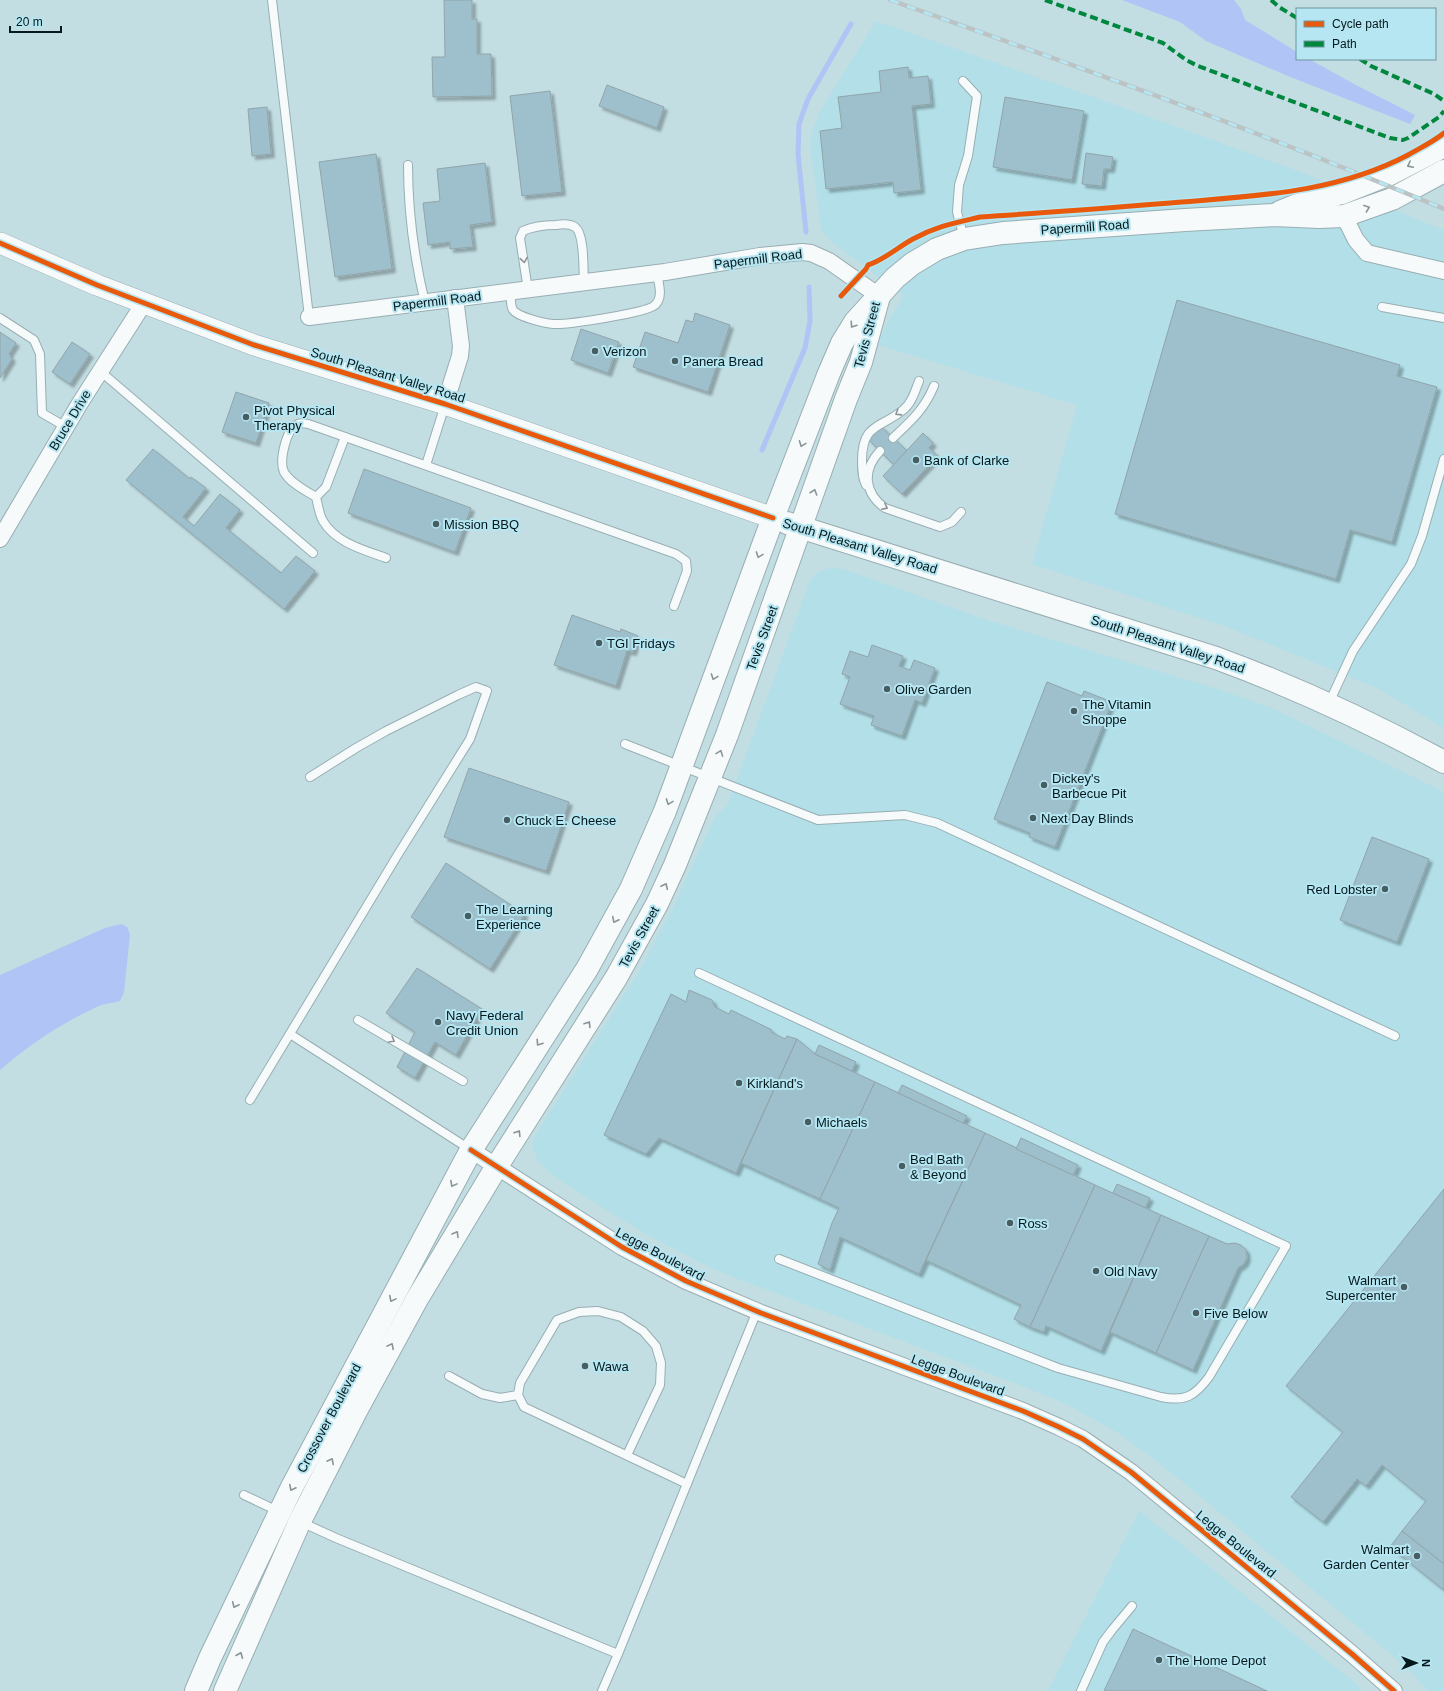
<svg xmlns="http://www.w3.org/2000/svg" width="1444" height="1691" viewBox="0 0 1444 1691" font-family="Helvetica,sans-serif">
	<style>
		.built { fill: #b2dfe8 }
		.water { fill: #b0c4f5 }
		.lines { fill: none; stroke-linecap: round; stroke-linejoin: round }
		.stream { stroke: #b0c4f5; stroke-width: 5 }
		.building { fill: #9ec0cc; stroke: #91a4aa; filter: url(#shadow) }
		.service-casing { stroke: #98aeb2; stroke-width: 10 }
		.minor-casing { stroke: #98aeb2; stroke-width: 18 }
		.tertiary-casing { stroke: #98aeb2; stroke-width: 22 }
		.secondary-casing { stroke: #98aeb2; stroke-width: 24 }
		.service { stroke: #f6fafb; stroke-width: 8 }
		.minor { stroke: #f6fafb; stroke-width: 16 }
		.tertiary { stroke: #f6fafb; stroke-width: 21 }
		.secondary { stroke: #f6fafb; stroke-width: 22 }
		.rail-casing { stroke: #bbc3c4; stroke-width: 4.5 }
		.rail { stroke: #b5e6f1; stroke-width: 3; stroke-dasharray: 9; stroke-linecap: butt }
		.quiet { stroke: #00873e; stroke-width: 4; stroke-dasharray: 8 4; stroke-linecap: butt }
		.cycleway-casing { stroke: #b5e6f1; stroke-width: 8 }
		.cycleway { stroke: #e8590c; stroke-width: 5 }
		.oneway { stroke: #8a9497 }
		.poi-dot { fill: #475d62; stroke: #b5e6f1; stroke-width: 1.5 }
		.labels { text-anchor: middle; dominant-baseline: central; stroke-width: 4; stroke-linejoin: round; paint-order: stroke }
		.street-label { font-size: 13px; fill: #05181c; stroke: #b5e6f1 }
		.poi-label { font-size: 13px; fill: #05181c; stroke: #b5e6f1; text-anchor: start }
	</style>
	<defs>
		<filter id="shadow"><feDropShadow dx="3.5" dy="3.5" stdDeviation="1" flood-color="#0004"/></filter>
	</defs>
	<rect width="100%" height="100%" fill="#c2dee3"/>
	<g class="built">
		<path d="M876 21 1085 94 1298 171 1444 230V728L1377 688 1227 627 1032 564 1077 405 878 345 887 323 904 296 832 242 821 229 810 145 813 129 820 111Z"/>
		<path d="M832 568 843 569 987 620 1218 689 1272 708 1444 792V1691H1428L1408 1669 1381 1646 1184 1483 1145 1452 1115 1431 1066 1404 1030 1389 733 1277 701 1263 646 1234 611 1213 554 1176 538 1161 532 1145 535 1136 639 972 674 906 713 821 716 815 727 806 810 581 815 574 823 570Z"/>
		<path d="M1139 1511 1353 1681 1363 1691H1048Z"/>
	</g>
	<g class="water">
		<path d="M1122 0H1234L1241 9 1245 20 1297 52V59H1309L1354 84 1415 115 1410 124 1288 76 1206 41 1180 22Z"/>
		<path d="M121 924 127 927 130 934 124 992 120 1001C113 1003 106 1003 99 1006 63 1022 30 1044 0 1070V975L105 928Z"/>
	</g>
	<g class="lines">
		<g class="stream">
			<path d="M806 232 798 154 799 124 808 99 851 24"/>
			<path d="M762 450 805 348 810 321 809 287"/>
		</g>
	</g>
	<g class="building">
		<path d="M444 0H472V19H477V54H491L492 96 433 97 432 57H445Z"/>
		<path d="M908 67 909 78 928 76 931 104 912 106 921 190 894 193 893 182 826 189 820 131 842 128 838 97 881 92 879 71Z"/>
		<path d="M607 85 664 107 657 128 599 106Z"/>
		<path d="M550 91 562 192 522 196 510 96Z"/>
		<path d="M1005 97 1084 111 1072 180 993 167Z"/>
		<path d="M267 107 271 154 252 156 248 109Z"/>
		<path d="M1086 153 1113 157 1111 169H1104L1102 186 1082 184Z"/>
		<path d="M376 154 392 269 335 277 319 162Z"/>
		<path d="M485 163 492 222 470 225 473 247 450 249V242L428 245 423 203 440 201 437 169Z"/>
		<path d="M1177 300 1400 365 1397 376 1437 387 1392 542 1350 530 1336 579 1115 514Z"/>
		<path d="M695 313 730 325 708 392 633 367 645 332 678 343 686 320 693 322Z"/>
		<path d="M581 329 619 342 608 373 571 360Z"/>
		<path d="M0 332 16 343 9 354 12 359 0 378Z"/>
		<path d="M72 342 90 354 70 384 52 372Z"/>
		<path d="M236 392 269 403 256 443 222 432Z"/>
		<path d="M881 426 907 451 894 465 868 439Z"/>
		<path d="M923 433 933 443 929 448 938 456 902 494 883 476Z"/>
		<path d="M153 449 190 479 191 477 206 488 183 517 194 526 220 494 240 510 226 528 281 573 296 556 315 571 284 609 126 480Z"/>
		<path d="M364 469 471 508 455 552 348 513Z"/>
		<path d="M572 615 620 632 621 629 638 636 633 652 627 651 616 686 554 665Z"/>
		<path d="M872 645 903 656 899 666 910 670 914 660 935 668 922 703 915 700 902 736 871 725 874 716 840 704 850 677 842 674 850 651 868 657Z"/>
		<path d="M1047 682 1082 696 1084 691 1112 702 1055 847 1029 837 1030 833 994 819Z"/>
		<path d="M469 768 569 802 546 871 444 837Z"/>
		<path d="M1372 837 1429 859 1397 942 1340 920Z"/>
		<path d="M446 863 525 914 490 969 411 917Z"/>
		<path d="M417 968 482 1009 456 1055 435 1042 415 1078 397 1067 415 1032 386 1013Z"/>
		<path d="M689 990 712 1000 715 1007 729 1014 731 1010 772 1030 771 1032 785 1039 787 1036 797 1039 736 1173 659 1138 646 1154 604 1135 671 994 686 1002Z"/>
		<path d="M797 1039 815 1054 875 1082 820 1199 741 1163Z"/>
		<path d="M819 1045 856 1062 852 1071 815 1054Z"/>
		<path d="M875 1082 985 1133 919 1274 840 1237 830 1270 818 1264 832 1223 839 1208 820 1199Z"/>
		<path d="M902 1085 967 1116 963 1123 898 1093Z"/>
		<path d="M985 1133 1095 1185 1030 1327 1014 1319 1021 1305 926 1260Z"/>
		<path d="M1021 1138 1078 1165 1073 1175 1016 1149Z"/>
		<path d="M1117 1184 1150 1198 1145 1208 1113 1193Z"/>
		<path d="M1095 1185 1161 1215 1101 1351 1046 1326 1044 1332 1030 1327Z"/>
		<path d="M1444 1189V1564L1402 1531 1426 1501 1382 1465 1366 1486 1357 1479 1323 1522 1291 1497 1343 1432 1286 1386Z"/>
		<path d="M1161 1215 1209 1236 1156 1353 1110 1332Z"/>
		<path d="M1209 1236 1227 1244 1235 1243 1241 1245 1246 1250 1247 1258 1244 1264 1238 1268 1193 1370 1156 1353Z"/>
		<path d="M1402 1531 1444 1564V1590L1390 1547Z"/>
		<path d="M1133 1629 1267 1691H1104Z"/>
	</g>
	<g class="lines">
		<g class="service-casing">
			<g id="service">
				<path d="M272 0 309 317"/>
				<path d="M963 81 977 96 968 156 959 185 957 212 964 238"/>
				<path d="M408 165C408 212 414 257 425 303"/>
				<path d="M528 290 520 238 523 231C534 226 544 225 556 225 562 224 570 224 575 227 585 234 583 270 584 282"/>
				<path d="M511 292C511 297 510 305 513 310 518 317 544 323 553 324 566 325 647 313 655 305 664 297 658 282 657 273"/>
				<path d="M1382 307 1444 318"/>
				<path d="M0 318 34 340 40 354 42 413 66 427"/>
				<path d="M100 371 313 553"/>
				<path d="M893 438C911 421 924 410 934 386"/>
				<path d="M880 451C862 470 864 493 885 508L940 527 952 522 961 512"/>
				<path d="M426 465 445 405"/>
				<path d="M866 485C862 478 862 469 862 461 862 423 880 429 903 410 912 403 915 391 919 381"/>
				<path d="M316 497 326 487 345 437"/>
				<path d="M386 558C364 550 336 543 323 521 319 514 318 505 316 497 306 491 290 483 284 472 279 461 286 428 298 424 303 422 309 424 314 426L676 554 686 561 687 571 674 606"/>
				<path d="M1329 703 1353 651 1411 564 1422 536 1444 459"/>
				<path d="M625 744 818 820 905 815 937 823 1395 1036"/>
				<path d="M699 973 1286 1246 1209 1377C1195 1396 1185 1402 1161 1397L1058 1368 779 1259"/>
				<path d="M358 1020 463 1081"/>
				<path d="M290 1034 471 1150"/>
				<path d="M250 1100 397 856 470 739 487 691 476 687 458 695 386 731 356 748 310 777"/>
				<path d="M449 1376 482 1394 500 1398 518 1395"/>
				<path d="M627 1455 660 1385 661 1363 656 1346 643 1331 621 1317 598 1311 579 1312 557 1320 520 1383 518 1395 524 1407 687 1484"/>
				<path d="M244 1495 280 1512"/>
				<path d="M301 1522 336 1538 618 1654 757 1311"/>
				<path d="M602 1691 618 1654"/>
				<path d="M1081 1691 1103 1642 1112 1630 1132 1606"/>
			</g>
		</g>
		<g class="minor-casing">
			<g id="minor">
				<path d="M1344 216 1356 240 1367 253 1444 271"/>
				<path d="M309 317 665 272 760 256 802 252 811 253 829 261 879 296"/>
				<path d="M445 404 460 356 461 346 455 298"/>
				<path d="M0 539 80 403 144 303"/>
				<path d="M471 1150 622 1247 686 1281 761 1313 1023 1411 1059 1427 1083 1439 1131 1472 1352 1654 1394 1691"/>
			</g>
		</g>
		<g class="tertiary-casing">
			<path id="tertiary" d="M0 243 97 285 254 345 445 404 773 518"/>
		</g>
		<g class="secondary-casing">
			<g id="secondary">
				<path d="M1280 212 1310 200 1342 193 1390 174 1444 146"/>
				<path d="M787 523 1216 658C1295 687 1370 722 1444 762"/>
				<path d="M196 1691 210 1658 291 1489 471 1150 587 969 631 889 665 811 773 518 829 373 842 343 855 322 895 278 912 264 937 249 964 239 1003 233 1185 220 1274 215 1319 217 1344 216 1392 199 1444 171"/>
				<path d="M225 1691 300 1521 356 1411 417 1299 497 1166 616 978 657 904 675 865 727 735 846 399 861 362 879 296"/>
			</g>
		</g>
		<use href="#service" class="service"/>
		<use href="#minor" class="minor"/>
		<use href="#tertiary" class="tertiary"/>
		<use href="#secondary" class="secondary"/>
		<g class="rail-casing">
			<path id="rail" d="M890 0C1076 66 1262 132 1444 209"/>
		</g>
		<use href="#rail" class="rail"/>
		<g class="quiet">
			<path d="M1045 0 1163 43 1186 60 1198 66 1390 138 1403 140 1408 138 1439 117 1444 111"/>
			<path d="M1271 0 1279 7 1297 18"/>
			<path d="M1360 59 1371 66 1434 94 1444 101"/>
		</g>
		<g class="cycleway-casing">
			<g id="cycleway">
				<path d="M0 243 97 285 254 345 445 404 773 518"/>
				<path d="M841 296 866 269 868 265C884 260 898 247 913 239 937 226 955 223 980 217 1044 213 1107 208 1170 203 1252 196 1334 194 1408 155 1420 148 1433 142 1444 133"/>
				<path d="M471 1150 622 1247 686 1281 761 1313 1023 1411 1059 1427 1083 1439 1131 1472 1352 1654 1394 1691"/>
			</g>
		</g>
		<use href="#cycleway" class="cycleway"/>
	</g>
	<defs><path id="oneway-chevron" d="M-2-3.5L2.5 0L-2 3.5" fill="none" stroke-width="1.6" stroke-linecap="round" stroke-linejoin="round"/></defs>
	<g class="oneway">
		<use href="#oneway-chevron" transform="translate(1410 165) rotate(153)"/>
		<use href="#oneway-chevron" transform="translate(1367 208) rotate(-20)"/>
		<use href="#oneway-chevron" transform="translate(524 260) rotate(81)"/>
		<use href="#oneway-chevron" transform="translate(853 325) rotate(124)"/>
		<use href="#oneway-chevron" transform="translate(898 413) rotate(148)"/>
		<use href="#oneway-chevron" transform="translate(802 444) rotate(111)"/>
		<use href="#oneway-chevron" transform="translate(814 492) rotate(-71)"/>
		<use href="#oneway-chevron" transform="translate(885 507) rotate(27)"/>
		<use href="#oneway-chevron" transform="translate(759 555) rotate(110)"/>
		<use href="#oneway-chevron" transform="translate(714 677) rotate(110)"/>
		<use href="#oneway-chevron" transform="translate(720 753) rotate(-69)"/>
		<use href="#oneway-chevron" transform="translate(669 802) rotate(110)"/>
		<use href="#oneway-chevron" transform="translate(665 886) rotate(-65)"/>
		<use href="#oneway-chevron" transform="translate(615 920) rotate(117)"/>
		<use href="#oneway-chevron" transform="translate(588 1024) rotate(-58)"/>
		<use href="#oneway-chevron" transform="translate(392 1040) rotate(30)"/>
		<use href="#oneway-chevron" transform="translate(539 1043) rotate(123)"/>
		<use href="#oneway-chevron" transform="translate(518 1133) rotate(-58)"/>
		<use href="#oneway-chevron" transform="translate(453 1184) rotate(118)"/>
		<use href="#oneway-chevron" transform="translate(456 1234) rotate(-59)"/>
		<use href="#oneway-chevron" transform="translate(392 1299) rotate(118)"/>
		<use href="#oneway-chevron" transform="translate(391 1346) rotate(-62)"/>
		<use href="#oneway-chevron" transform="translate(331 1461) rotate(-63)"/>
		<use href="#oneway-chevron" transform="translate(292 1488) rotate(117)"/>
		<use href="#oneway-chevron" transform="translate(235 1605) rotate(115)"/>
		<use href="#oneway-chevron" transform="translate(240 1655) rotate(-67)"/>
	</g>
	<g class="poi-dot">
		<circle cx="595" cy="351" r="4"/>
		<circle cx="675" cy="361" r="4"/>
		<circle cx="246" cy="417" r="4"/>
		<circle cx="916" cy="460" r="4"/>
		<circle cx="436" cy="524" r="4"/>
		<circle cx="599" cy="643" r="4"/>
		<circle cx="887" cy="689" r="4"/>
		<circle cx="1074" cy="711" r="4"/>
		<circle cx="1044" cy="785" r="4"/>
		<circle cx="1033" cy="818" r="4"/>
		<circle cx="507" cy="820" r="4"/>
		<circle cx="1385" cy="889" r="4"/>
		<circle cx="468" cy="916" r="4"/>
		<circle cx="438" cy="1022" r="4"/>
		<circle cx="739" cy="1083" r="4"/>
		<circle cx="808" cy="1122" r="4"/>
		<circle cx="902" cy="1166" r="4"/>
		<circle cx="1010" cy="1223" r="4"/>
		<circle cx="1096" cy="1271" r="4"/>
		<circle cx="1404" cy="1287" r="4"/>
		<circle cx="1196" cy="1313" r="4"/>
		<circle cx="585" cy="1366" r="4"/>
		<circle cx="1417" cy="1556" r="4"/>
		<circle cx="1159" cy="1660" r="4"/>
	</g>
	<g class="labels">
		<g class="street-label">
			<text transform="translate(1085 227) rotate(-4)">Papermill Road</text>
			<text transform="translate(758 259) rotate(-7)">Papermill Road</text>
			<text transform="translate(437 301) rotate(-7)">Papermill Road</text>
			<text transform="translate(867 335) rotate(-75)">Tevis Street</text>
			<text transform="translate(388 375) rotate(17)">South Pleasant Valley Road</text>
			<text transform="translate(70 420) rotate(-59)">Bruce Drive</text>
			<text transform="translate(860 546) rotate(17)">South Pleasant Valley Road</text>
			<text transform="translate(762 638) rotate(-70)">Tevis Street</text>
			<text transform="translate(1168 644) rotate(18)">South Pleasant Valley Road</text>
			<text transform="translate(639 937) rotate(-61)">Tevis Street</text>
			<text transform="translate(660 1254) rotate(28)">Legge Boulevard</text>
			<text transform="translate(958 1375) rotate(20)">Legge Boulevard</text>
			<text transform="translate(329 1418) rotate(-62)">Crossover Boulevard</text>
			<text transform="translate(1236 1544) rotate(39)">Legge Boulevard</text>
		</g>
		<g class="poi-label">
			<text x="603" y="351">Verizon</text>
			<text x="683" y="361">Panera Bread</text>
			<text x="254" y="410">Pivot Physical<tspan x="254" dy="15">Therapy</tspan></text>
			<text x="924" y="460">Bank of Clarke</text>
			<text x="444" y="524">Mission BBQ</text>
			<text x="607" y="643">TGI Fridays</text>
			<text x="895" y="689">Olive Garden</text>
			<text x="1082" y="704">The Vitamin<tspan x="1082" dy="15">Shoppe</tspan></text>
			<text x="1052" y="778">Dickey's<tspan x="1052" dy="15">Barbecue Pit</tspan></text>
			<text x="1041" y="818">Next Day Blinds</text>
			<text x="515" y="820">Chuck E. Cheese</text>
			<text x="1377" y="889" text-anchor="end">Red Lobster</text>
			<text x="476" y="909">The Learning<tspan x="476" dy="15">Experience</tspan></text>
			<text x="446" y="1015">Navy Federal<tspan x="446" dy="15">Credit Union</tspan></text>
			<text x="747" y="1083">Kirkland's</text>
			<text x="816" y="1122">Michaels</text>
			<text x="910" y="1159">Bed Bath<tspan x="910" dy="15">&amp; Beyond</tspan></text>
			<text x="1018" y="1223">Ross</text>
			<text x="1104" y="1271">Old Navy</text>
			<text x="1396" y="1280" text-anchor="end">Walmart<tspan x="1396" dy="15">Supercenter</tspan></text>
			<text x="1204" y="1313">Five Below</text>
			<text x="593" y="1366">Wawa</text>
			<text x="1409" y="1549" text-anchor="end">Walmart<tspan x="1409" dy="15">Garden Center</tspan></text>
			<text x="1167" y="1660">The Home Depot</text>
		</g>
	</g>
	<rect x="1296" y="8" width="140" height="52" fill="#b5e6f1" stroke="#6f949c"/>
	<rect x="1304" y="21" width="20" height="6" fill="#e8590c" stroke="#6f949c"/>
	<text x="1332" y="28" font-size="12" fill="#05181c">Cycle path</text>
	<rect x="1304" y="41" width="20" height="6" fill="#00873e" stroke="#6f949c"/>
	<text x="1332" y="48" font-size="12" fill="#05181c">Path</text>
	<g transform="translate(1416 1663) rotate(90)" stroke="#b5e6f1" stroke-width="3" paint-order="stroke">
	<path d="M0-3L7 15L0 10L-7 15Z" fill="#05181c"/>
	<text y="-6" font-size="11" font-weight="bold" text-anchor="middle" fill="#05181c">N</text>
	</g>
	<path d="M10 26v6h51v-6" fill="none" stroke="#05181c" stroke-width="2"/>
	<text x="16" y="26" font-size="12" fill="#05181c" stroke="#b5e6f1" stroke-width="3" paint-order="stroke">20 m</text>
</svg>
